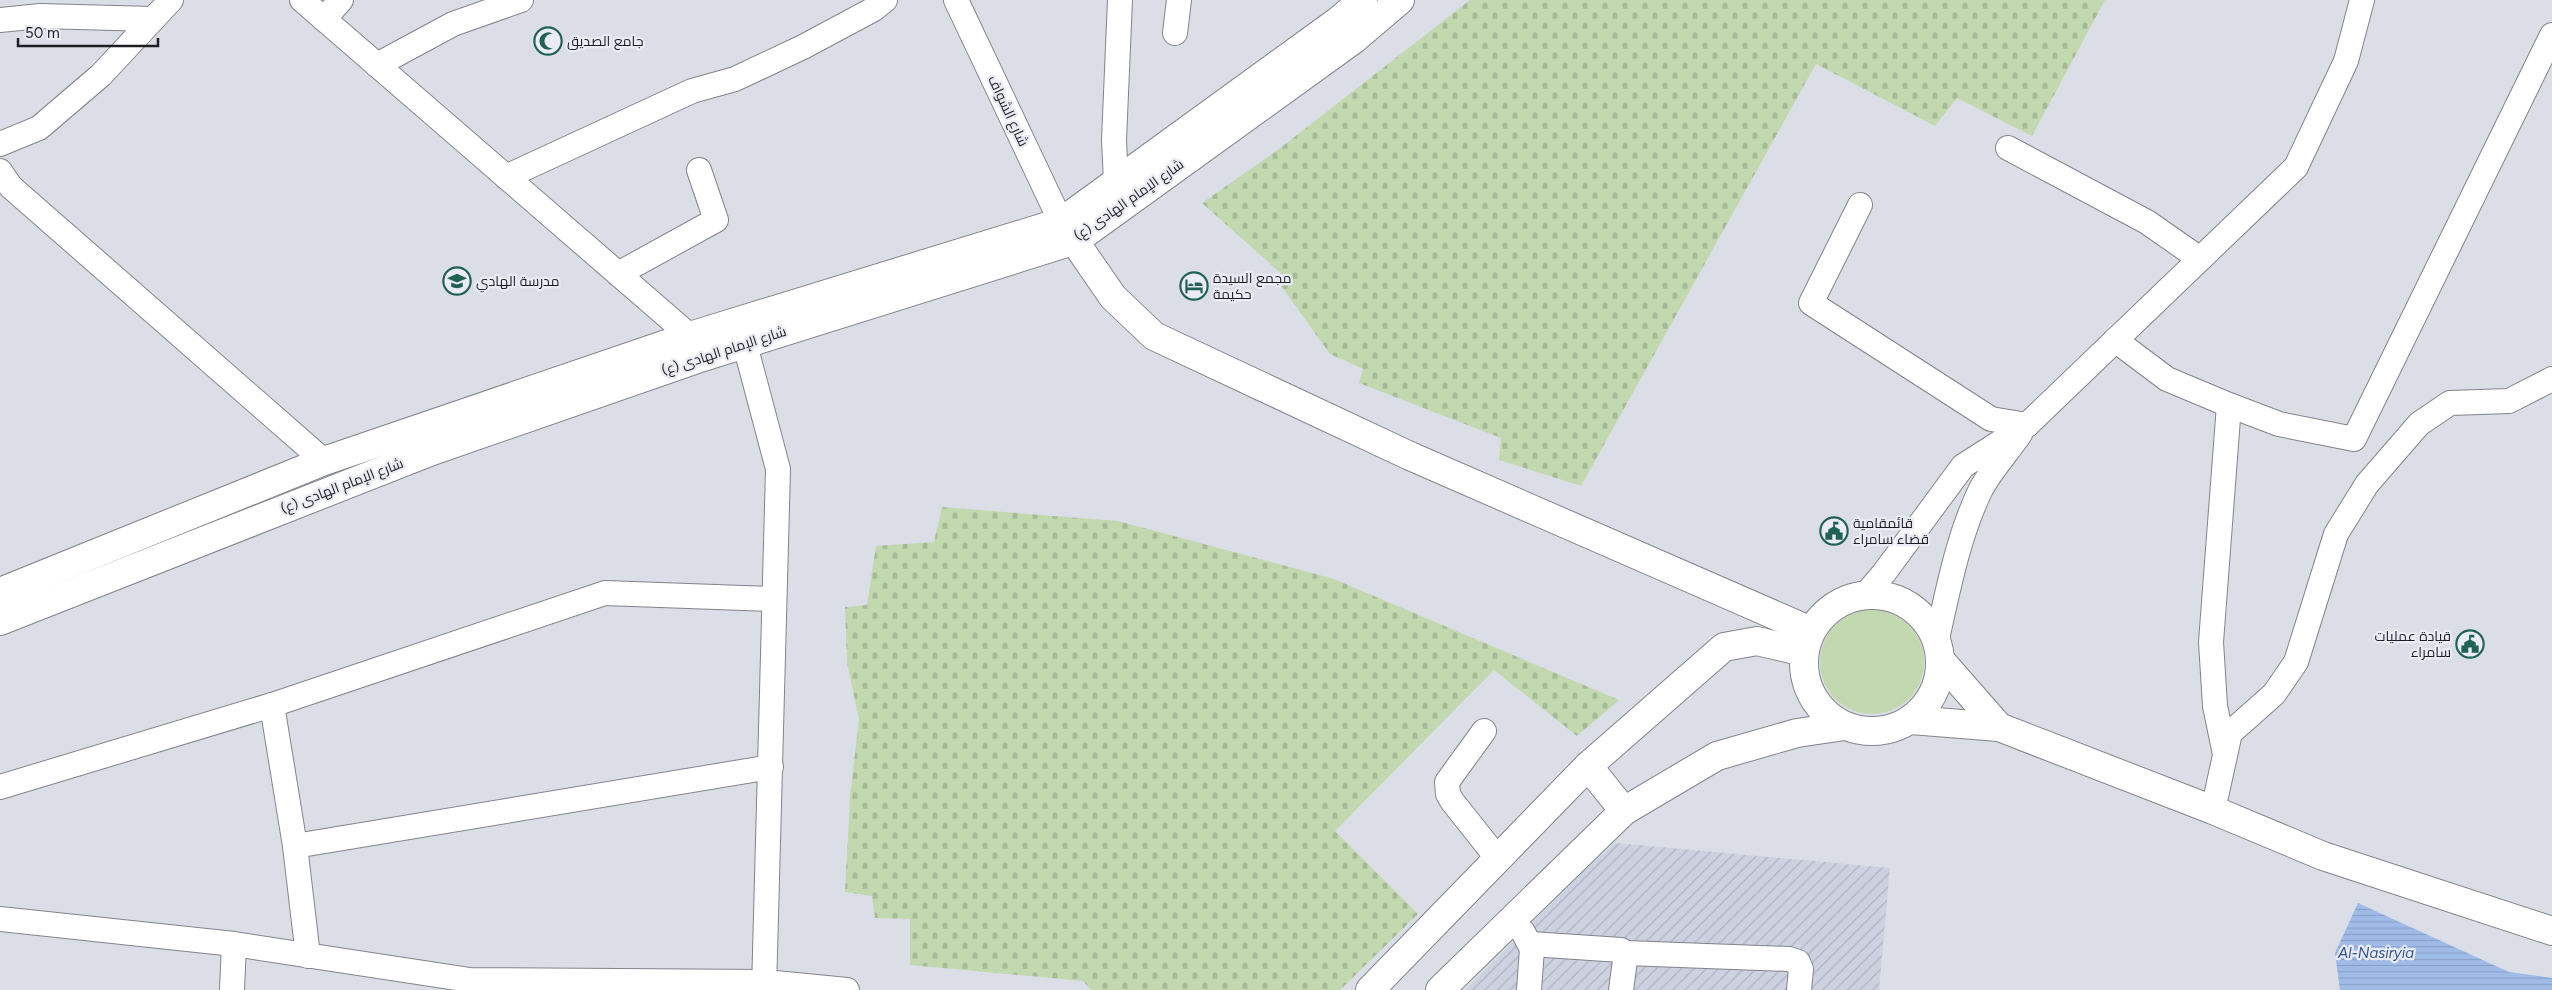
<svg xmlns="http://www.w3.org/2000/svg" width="2552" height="990" viewBox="0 0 2552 990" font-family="Figtree,Cairo,sans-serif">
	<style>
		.industrial { fill: url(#industrial-furrows) }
		.green { fill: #c2d9b0 }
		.cemetery { fill: url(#cemetery-stones) }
		.water { fill: url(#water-rules) }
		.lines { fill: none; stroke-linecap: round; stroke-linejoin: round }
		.minor-casing { stroke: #82848b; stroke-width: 26 }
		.major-casing { stroke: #82848b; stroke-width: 30 }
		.minor { stroke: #fff; stroke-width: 24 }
		.major { stroke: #fff; stroke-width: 28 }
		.labels { text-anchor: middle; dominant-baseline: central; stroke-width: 4.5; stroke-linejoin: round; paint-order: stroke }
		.poi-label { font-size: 14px; fill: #1d1e21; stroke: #eaebf4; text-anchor: start }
		.street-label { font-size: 14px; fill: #1d1e21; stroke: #eaebf4 }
		.water-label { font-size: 15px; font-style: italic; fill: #30558d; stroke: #eaebf4 }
	</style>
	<defs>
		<pattern id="industrial-furrows" width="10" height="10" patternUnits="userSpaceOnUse" patternTransform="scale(1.25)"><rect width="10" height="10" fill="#ced1e0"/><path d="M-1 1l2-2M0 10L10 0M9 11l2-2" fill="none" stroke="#b0b3c0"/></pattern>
		<pattern id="cemetery-stones" width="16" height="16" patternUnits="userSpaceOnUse" patternTransform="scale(1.25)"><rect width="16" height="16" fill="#c2d9b0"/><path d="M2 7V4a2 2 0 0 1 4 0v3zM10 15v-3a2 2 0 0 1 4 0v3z" fill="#a6ba97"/></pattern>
		<pattern id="water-rules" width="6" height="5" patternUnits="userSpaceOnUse" patternTransform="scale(1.25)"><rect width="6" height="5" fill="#9fbce9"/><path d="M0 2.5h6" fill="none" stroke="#88a1c8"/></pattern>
	</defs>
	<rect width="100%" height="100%" fill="#dcdee7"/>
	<path class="industrial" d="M1616 843 1890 868 1879 990H1465L1587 868Z"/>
	<circle class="green" cx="1872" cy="662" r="52"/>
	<g class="cemetery">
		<path d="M1470 0H2105L2032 136 1957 98 1935 126 1816 64 1581 486 1499 460 1501 438 1359 383 1363 369 1330 354 1279 283 1285 277 1202 203 1279 149Z"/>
		<path d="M942 507 1118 521 1334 579 1619 700 1577 736 1494 670 1335 831 1418 914 1340 990H1091L1083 981 910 965V919L875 918 872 896 845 892 850 797 859 719 847 663 845 607 867 605 876 546 934 542Z"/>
	</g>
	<path class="water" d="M2358 903 2509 972 2552 978V990H2340L2335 953Z"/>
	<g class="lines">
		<g class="minor-casing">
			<g id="minor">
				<path d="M302 0 690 336 694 351"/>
				<path d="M956 0 1061 222"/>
				<path d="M324 19 341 0"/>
				<path d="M0 20 40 16 153 19"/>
				<path d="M1175 33 1179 0"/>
				<path d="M377 65 453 24 521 0"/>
				<path d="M0 144 39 128 101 75 171 0"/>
				<path d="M2008 148 2147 222 2200 259"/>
				<path d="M0 171 11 187 324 461"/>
				<path d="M506 177 692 91 735 79 803 47 874 9 885 0"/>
				<path d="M1116 182 1114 140 1120 0"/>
				<path d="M1860 205 1811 303 1991 419 2027 425"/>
				<path d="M618 274 716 220 699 170"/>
				<path d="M740 326 778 469 764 990"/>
				<path d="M2115 340 2167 379 2229 405 2279 424 2354 439 2552 35"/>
				<path d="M1866 594 1884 573 1963 466 2027 425 2296 167 2346 61 2362 0"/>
				<path d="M1937 639C1948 590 1958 537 1980 491 1990 471 2007 453 2020 434"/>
				<path d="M272 705 295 846 308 956"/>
				<path d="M1484 731 1447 782 1448 794 1452 801 1498 859"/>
				<path d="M2225 754 2215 706 2211 642 2229 405"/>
				<path d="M0 787 272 705 605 593 774 599"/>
				<path d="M2213 810 2230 733 2274 694 2296 662 2336 534 2367 484 2419 424 2450 403 2509 401 2552 379"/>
				<path d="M295 846 771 767"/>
				<path d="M0 919 234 944 470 980 765 982 847 990"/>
				<path d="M1523 932 1532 949 1529 990"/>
				<path d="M1531 944 1621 950 1626 953 1789 959 1798 962 1801 969 1799 990"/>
				<path d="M232 990 234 944"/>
				<path d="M1621 990 1626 953"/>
			</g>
		</g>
		<g class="major-casing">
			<g id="major">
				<path d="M1064 226 1113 297 1154 336 1410 456 1811 631"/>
				<path d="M0 592 324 461 690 336 1061 222 1338 21 1363 0"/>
				<circle cx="1872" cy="663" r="68"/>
				<path d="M0 621 432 451 697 359 1076 240 1353 40 1400 0"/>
				<path d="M1942 662 1999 727"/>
				<path d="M1911 720 1999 727 2213 810 2323 856 2552 931"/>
				<path d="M1588 766 1624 811"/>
				<path d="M1370 990 1588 766 1724 647 1757 641 1804 652"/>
				<path d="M1440 990 1624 811 1717 756 1797 733 1845 726"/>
			</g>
		</g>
		<use href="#minor" class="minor"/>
		<use href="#major" class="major"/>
	</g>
	<defs>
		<g id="mosque-ring" transform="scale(1.4375)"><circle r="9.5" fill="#eaebf4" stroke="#1f6252" stroke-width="1.5"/><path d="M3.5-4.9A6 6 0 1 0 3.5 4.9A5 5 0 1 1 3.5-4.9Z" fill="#1f6252"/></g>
		<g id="school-ring" transform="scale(1.4375)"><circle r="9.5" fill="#eaebf4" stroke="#1f6252" stroke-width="1.5"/><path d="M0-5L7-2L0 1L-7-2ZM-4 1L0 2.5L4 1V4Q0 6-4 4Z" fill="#1f6252"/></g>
		<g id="hotel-ring" transform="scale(1.4375)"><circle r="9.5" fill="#eaebf4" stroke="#1f6252" stroke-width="1.5"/><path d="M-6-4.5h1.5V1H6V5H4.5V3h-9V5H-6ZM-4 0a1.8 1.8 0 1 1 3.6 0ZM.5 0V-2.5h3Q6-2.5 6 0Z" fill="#1f6252"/></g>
		<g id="civic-ring" transform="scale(1.4375)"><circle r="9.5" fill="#eaebf4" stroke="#1f6252" stroke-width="1.5"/><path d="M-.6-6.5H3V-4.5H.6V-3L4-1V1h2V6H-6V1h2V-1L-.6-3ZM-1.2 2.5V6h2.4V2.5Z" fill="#1f6252"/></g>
	</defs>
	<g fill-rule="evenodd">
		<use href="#mosque-ring" x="548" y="41"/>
		<use href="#school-ring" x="457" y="281"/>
		<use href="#hotel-ring" x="1194" y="286"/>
		<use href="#civic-ring" x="1834" y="531"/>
		<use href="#civic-ring" x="2470" y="644"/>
	</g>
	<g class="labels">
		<g class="poi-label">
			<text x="567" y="41">جامع الصديق</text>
			<text x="1213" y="278">مجمع السيدة<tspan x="1213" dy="16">حكيمة</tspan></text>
			<text x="476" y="281">مدرسة الهادي</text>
			<text x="1853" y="523">قائمقامية<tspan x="1853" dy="16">قضاء سامراء</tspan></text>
			<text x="2451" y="636" text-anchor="end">قيادة عمليات<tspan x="2451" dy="16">سامراء</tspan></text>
		</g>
		<g class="street-label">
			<text transform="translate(1008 111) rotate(65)">شارع الشواف</text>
			<text transform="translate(1129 200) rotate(-35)">شارع الإمام الهادی (ع)</text>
			<text transform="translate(724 351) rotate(-18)">شارع الإمام الهادی (ع)</text>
			<text transform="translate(342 486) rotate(-21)">شارع الإمام الهادی (ع)</text>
		</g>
		<g class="water-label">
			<text x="2376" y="953">Al-Nasiryia</text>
		</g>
	</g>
	<path d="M18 38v8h140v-8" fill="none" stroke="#1d1e21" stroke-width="2.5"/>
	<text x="25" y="38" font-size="15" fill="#1d1e21" stroke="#eaebf4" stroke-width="4" paint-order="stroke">50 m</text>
</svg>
